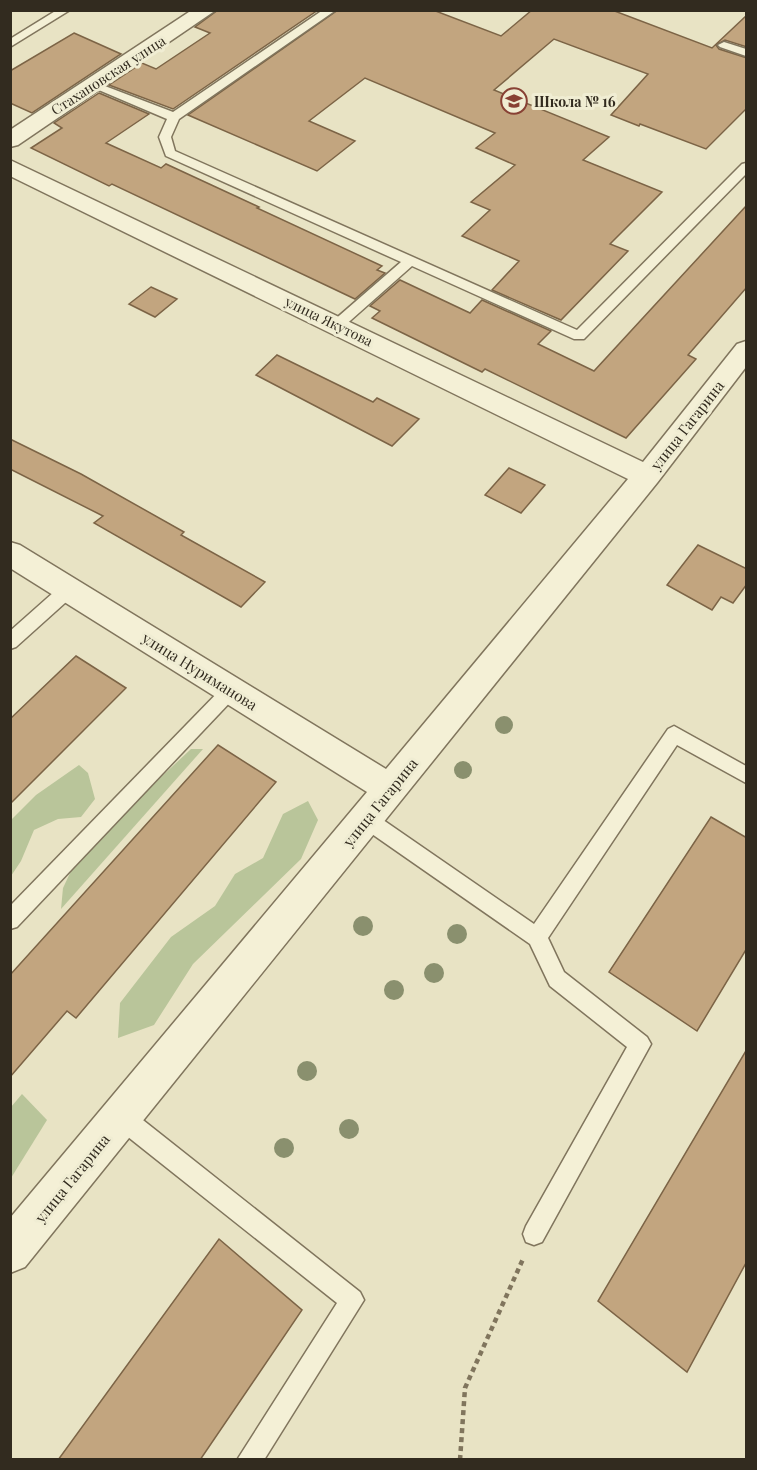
<svg xmlns="http://www.w3.org/2000/svg" width="757" height="1470" viewBox="0 0 757 1470" font-family="'Playfair Display',serif">
	<style>
		.green { fill: #b9c59a }
		.building { fill: #c2a57f; stroke: #7c6446; stroke-width: 1.5 }
		.lines { fill: none; stroke-linecap: round; stroke-linejoin: round }
		.service-casing { stroke: #80755d; stroke-width: 3 }
		.minor-casing { stroke: #80755d; stroke-width: 3 }
		.path { stroke: #80755d; stroke-width: 4.5; stroke-dasharray: 5 4; stroke-linecap: butt }
		.service { fill: #f4f0d6; fill-rule: evenodd }
		.minor { fill: #f4f0d6; fill-rule: evenodd }
		.tree { fill: #8a906e }
		.labels { text-anchor: middle; dominant-baseline: central; stroke-width: 6; stroke-linejoin: round; paint-order: stroke }
		.far-street-label { font-size: 14px; fill: #322b1f; stroke: #f0edd3 }
		.far-poi-label { font-size: 14px; font-weight: bold; fill: #322b1f; stroke: #f0edd3; text-anchor: start }
		.street-label { font-size: 15px; fill: #322b1f; stroke: #f0edd3 }
	</style>
	<rect width="100%" height="100%" fill="#e8e3c4"/>
	<g class="green">
		<path d="M191 749H203L61 909 63 888 79 854Z"/>
		<path d="M79 765 88 773 95 799 81 817 58 819 34 830 21 861 11 876V820L36 795Z"/>
		<path d="M308 801 318 820 301 859 193 964 154 1025 118 1038 120 1003 171 937 215 906 235 874 263 858 283 814Z"/>
		<path d="M22 1094 47 1120 11 1178V1107Z"/>
	</g>
	<g class="building">
		<path d="M218 10H318L173 109 109 85 142 63 156 69 210 33 195 27Z"/>
		<path d="M338 10H433L501 36 532 10H612L712 48 747 15V47L725 40 716 45 719 49 747 58V108L706 149 640 124 639 126 611 115 648 74 554 39 494 90 609 137 583 160 662 192 610 244 628 251 561 320 492 290 519 261 462 236 490 210 471 202 515 165 476 148 495 133 365 78 309 121 355 141 317 171 188 115Z"/>
		<path d="M74 33 121 54 32 113 10 103V71Z"/>
		<path d="M99 93 149 114 106 143 161 168 166 164 259 207 257 208 382 266 377 270 385 273 355 299 112 184 109 186 31 148 62 128 54 123Z"/>
		<path d="M747 205V287L688 355 696 359 626 438 485 369 482 372 372 318 380 311 370 306 400 280 470 313 482 300 551 331 538 344 594 371Z"/>
		<path d="M151 287 177 299 155 317 129 304Z"/>
		<path d="M277 355 373 402 377 398 419 419 392 446 256 375Z"/>
		<path d="M10 439 81 474 184 532 181 535 265 582 241 607 94 523 103 516 10 469Z"/>
		<path d="M509 468 545 485 521 513 485 495Z"/>
		<path d="M698 545 747 569V584L733 603 721 597 712 610 667 585Z"/>
		<path d="M76 656 126 688 10 804V719Z"/>
		<path d="M218 745 276 782 76 1018 67 1011 10 1077V975Z"/>
		<path d="M711 817 747 838V948L697 1031 609 972Z"/>
		<path d="M747 1049V1261L687 1372 598 1301Z"/>
		<path d="M219 1239 302 1310 200 1460H58Z"/>
	</g>
	<g class="lines">
		<g class="service-casing">
			<g id="service">
				<path d="M57 10H70L10 47V39Z"/>
				<path d="M323 10H336L179 119 171 137 175 151 577 330 742 164 746 163V174L584 339H574L412 266 342 328H332L330 325 332 322 401 262 166 156 159 137 167 119 87 85 89 83H97L173 112Z"/>
				<path d="M724 42 746 49V56L720 47 718 45Z"/>
				<path d="M69 582 75 584 77 589 75 594 16 647 10 649V631L63 584Z"/>
				<path d="M231 683 237 685 240 690 237 695 17 927 10 929V906L225 685Z"/>
				<path d="M674 726 746 766V783L677 745 548 938 564 972 647 1037 651 1044 542 1242 534 1245 526 1242 523 1234 526 1226 627 1047 550 986 530 944 359 825 357 819 359 813 366 811 373 813 534 924 668 729Z"/>
				<path d="M121 1106 129 1109 360 1292 364 1300 264 1460H237L337 1303 113 1125 110 1117 113 1109Z"/>
			</g>
		</g>
		<g class="minor-casing">
			<g id="minor">
				<path d="M192 10H216L18 145 10 147V130Z"/>
				<path d="M10 160 643 462 737 344 746 341V367L657 483 25 1267 10 1273V1218L367 792 10 568V542L20 545 386 769 628 479 10 176Z"/>
			</g>
		</g>
		<path class="path" d="M460 1460 465 1388 523 1259"/>
		<use href="#service" class="service"/>
		<use href="#minor" class="minor"/>
	</g>
	<g class="tree">
		<circle cx="504" cy="725" r="9"/>
		<circle cx="463" cy="770" r="9"/>
		<circle cx="363" cy="926" r="10"/>
		<circle cx="457" cy="934" r="10"/>
		<circle cx="434" cy="973" r="10"/>
		<circle cx="394" cy="990" r="10"/>
		<circle cx="307" cy="1071" r="10"/>
		<circle cx="349" cy="1129" r="10"/>
		<circle cx="284" cy="1148" r="10"/>
	</g>
	<defs>
		<g id="school-ring" transform="scale(1.35)"><circle r="9.5" fill="#f0edd3" stroke="#884134" stroke-width="1.5"/><path d="M0-5L7-2L0 1L-7-2ZM-4 1L0 2.5L4 1V4Q0 6-4 4Z" fill="#884134"/></g>
	</defs>
	<g fill-rule="evenodd">
		<use href="#school-ring" x="514" y="101"/>
	</g>
	<g class="labels">
		<g class="far-street-label">
			<text transform="translate(108 75) rotate(-33)">Стахановская улица</text>
			<text transform="translate(329 321) rotate(26)">улица Якутова</text>
		</g>
		<g class="far-poi-label">
			<text x="534" y="101">Школа № 16</text>
		</g>
		<g class="street-label">
			<text transform="translate(687 425) rotate(-52)">улица Гагарина</text>
			<text transform="translate(200 671) rotate(32)">улица Нуриманова</text>
			<text transform="translate(380 802) rotate(-51)">улица Гагарина</text>
			<text transform="translate(72 1178) rotate(-51)">улица Гагарина</text>
		</g>
	</g>
	<rect width="757" height="1470" fill="none" stroke="#322b1f" stroke-width="24"/>
</svg>
